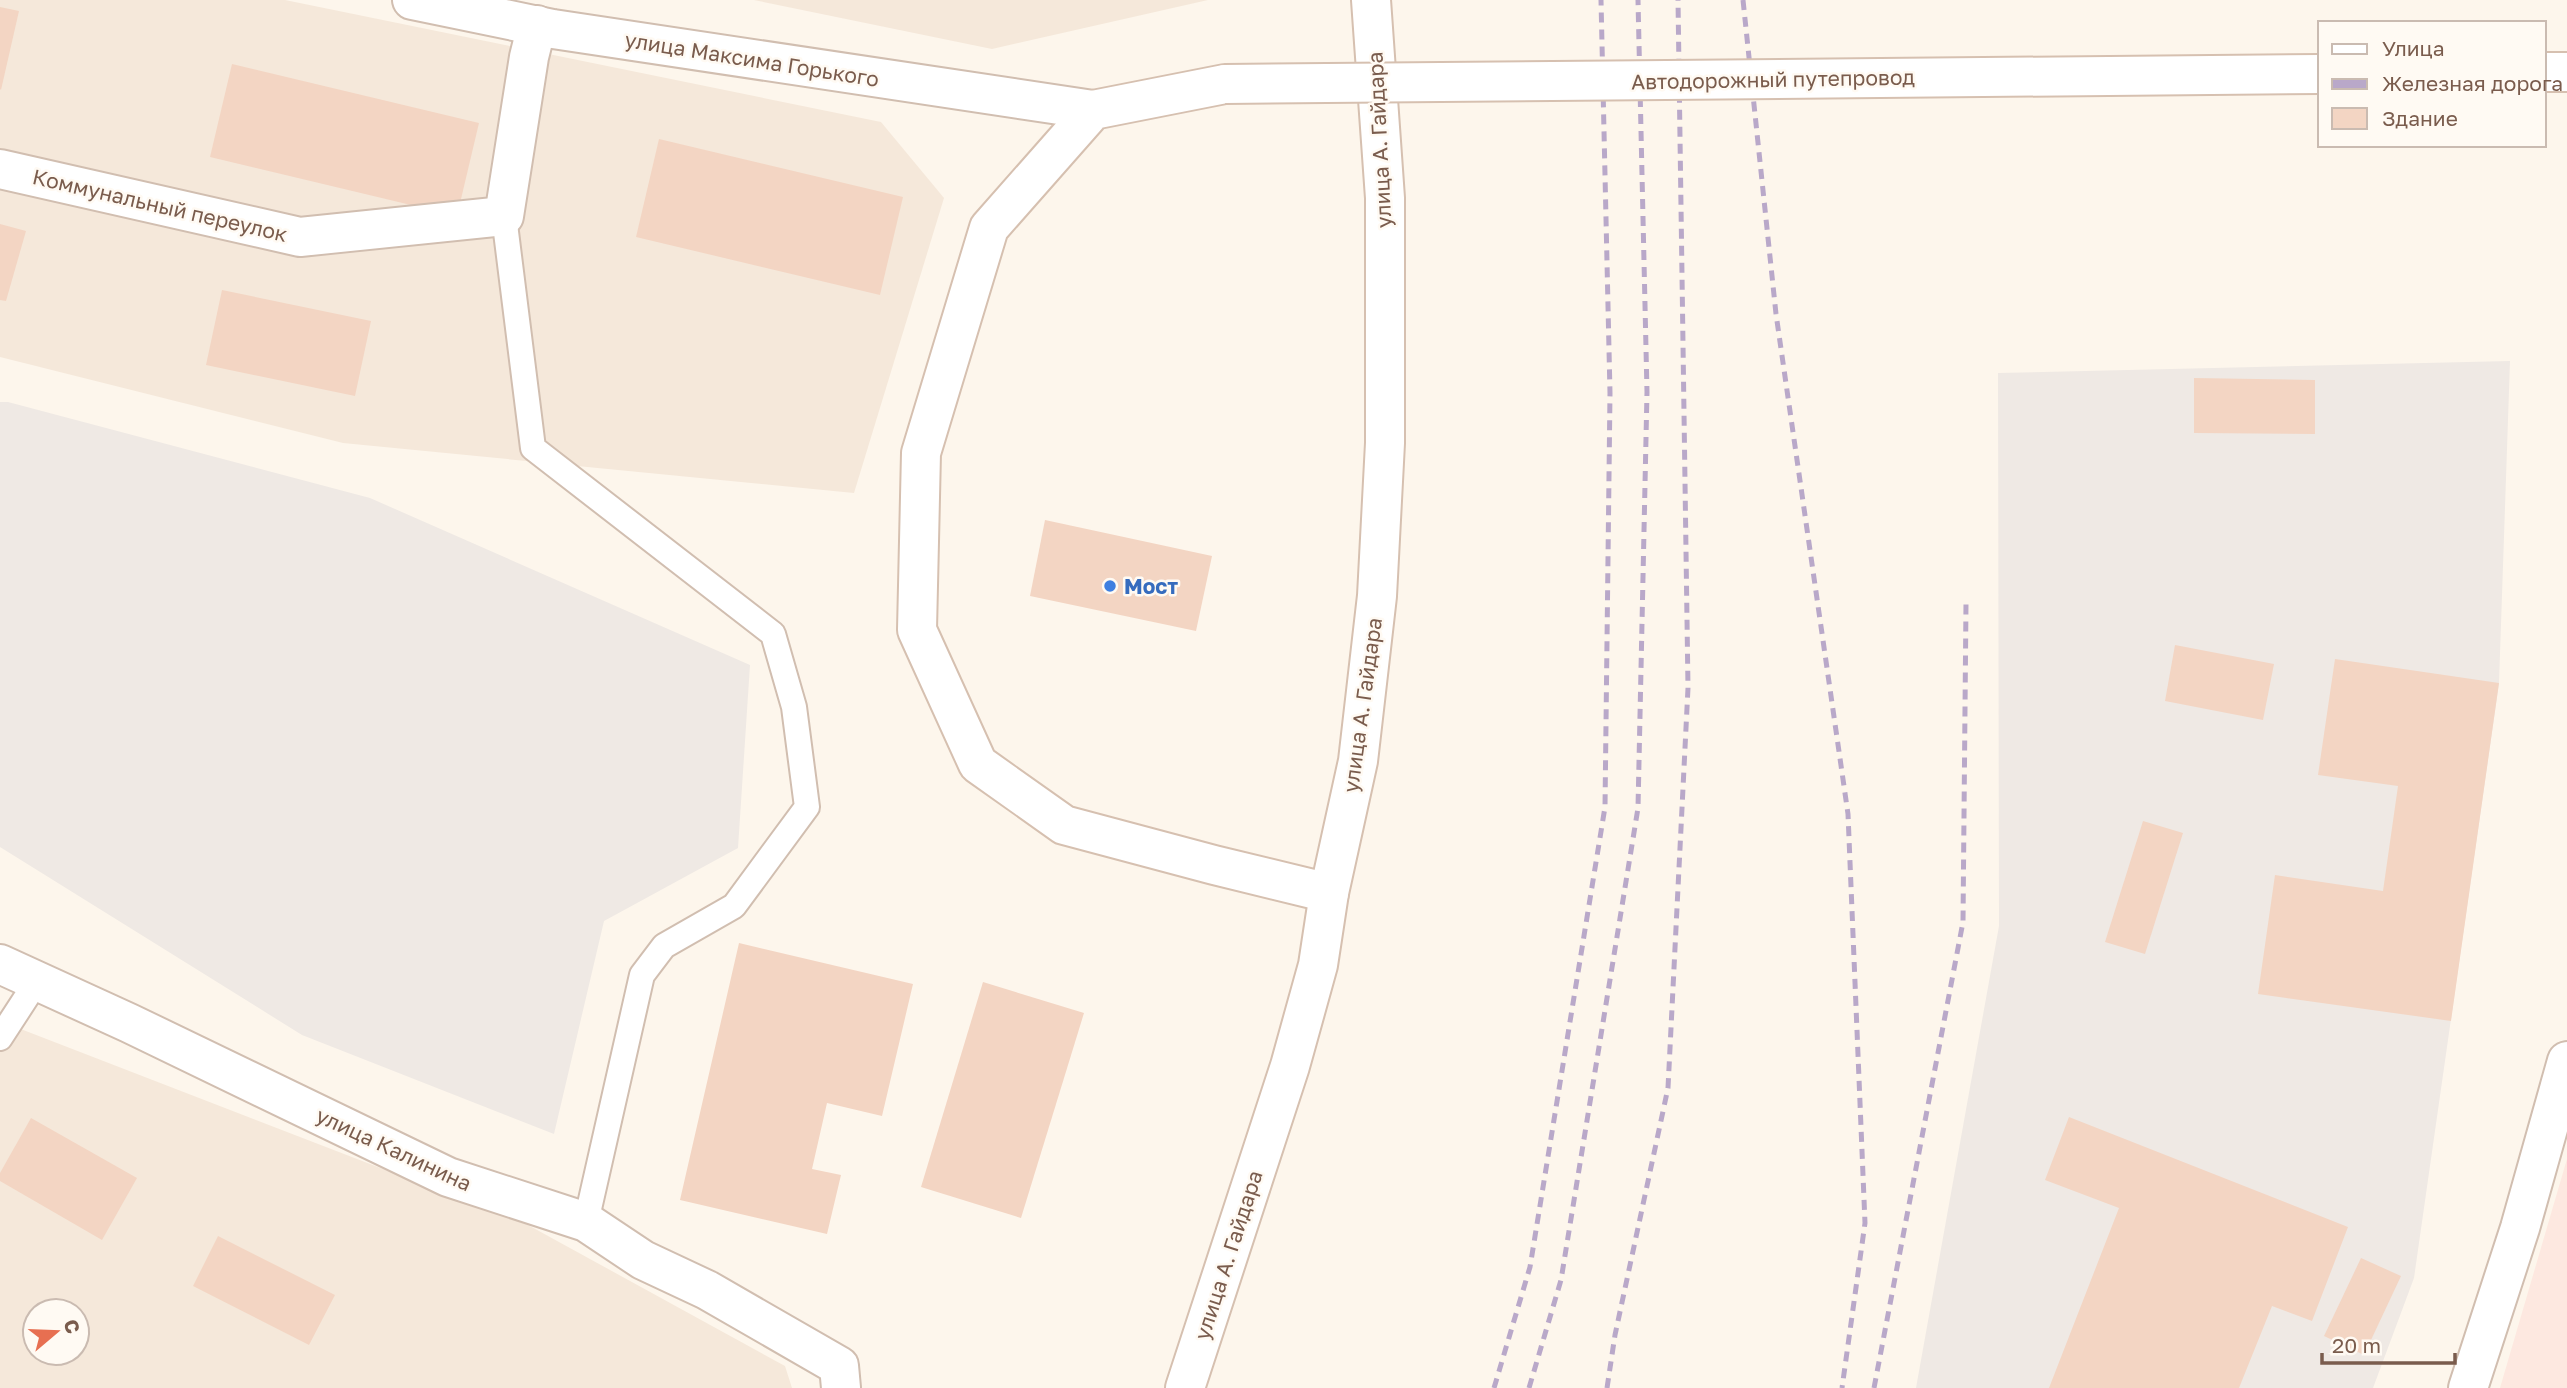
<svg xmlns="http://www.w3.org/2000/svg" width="2567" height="1388" viewBox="0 0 2567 1388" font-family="'Golos Text',sans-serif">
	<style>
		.residential { fill: #f5e8da; fill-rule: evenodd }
		.commercial { fill: #fde8e0 }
		.industrial { fill: #efe9e4 }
		.building { fill: #f3d5c3 }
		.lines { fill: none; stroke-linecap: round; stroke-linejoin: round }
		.lane-casing { stroke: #d1beb0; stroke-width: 28 }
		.street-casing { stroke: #d1beb0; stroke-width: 42 }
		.secondary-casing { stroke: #d6c0b0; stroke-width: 42 }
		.lane { stroke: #fff; stroke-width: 24 }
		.street { stroke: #fff; stroke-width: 38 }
		.secondary { stroke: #fff; stroke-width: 38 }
		.rail { stroke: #b9a8c9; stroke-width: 5; stroke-dasharray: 10 7; stroke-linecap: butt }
		.secondary-bridge-casing { stroke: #d6c0b0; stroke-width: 42; stroke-linecap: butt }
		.secondary-bridge { stroke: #fff; stroke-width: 38 }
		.shop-dot { fill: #3f7fe0; stroke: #fffaf3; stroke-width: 2.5 }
		.labels { text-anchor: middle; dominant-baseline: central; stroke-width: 5; stroke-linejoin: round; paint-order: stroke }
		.street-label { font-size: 21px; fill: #7a5c4d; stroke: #fffaf3 }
		.shop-label { font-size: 21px; font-weight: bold; fill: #366cbe; stroke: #fffaf3; text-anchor: start }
	</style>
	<rect width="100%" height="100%" fill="#fdf6ec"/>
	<g class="residential">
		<path d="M0 0H285L881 122 944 198 854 493 343 443 0 357Z"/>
		<path d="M754 0H1208L992 49Z"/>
		<path d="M0 1021 528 1225 785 1366 792 1388H0ZM35 1311H77V1353H35Z"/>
	</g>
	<path class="commercial" d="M2567 1159V1388H2500Z"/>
	<g class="industrial">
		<path d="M2510 361 2499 683 2414 1278 2373 1388H1916L1999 926 1998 373Z"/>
		<path d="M0 402H8L370 498 750 665 738 848 604 921 554 1134 302 1035 0 847Z"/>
	</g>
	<g class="building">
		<path d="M0 7 19 11 1 90 0 89Z"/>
		<path d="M232 64 479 123 457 216 210 157Z"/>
		<path d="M659 139 903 197 880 295 636 237Z"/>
		<path d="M0 224 26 231 6 301 0 300Z"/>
		<path d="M222 290 371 321 355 396 206 365Z"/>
		<path d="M2194 378 2315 380V434L2194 433Z"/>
		<path d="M1045 520 1212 556 1196 631 1030 596Z"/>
		<path d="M2175 645 2274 664 2263 720 2165 701Z"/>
		<path d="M2335 659 2499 683 2451 1021 2258 994 2275 875 2383 891 2398 786 2318 775Z"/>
		<path d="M2143 821 2183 833 2145 954 2105 942Z"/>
		<path d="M739 943 913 984 882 1116 827 1103 812 1169 841 1175 827 1234 680 1200Z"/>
		<path d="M983 982 1084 1013 1021 1218 921 1187Z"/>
		<path d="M2069 1117 2348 1227 2312 1321 2272 1306 2239 1388H2049L2119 1208 2045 1180Z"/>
		<path d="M31 1118 137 1178 102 1240 0 1181V1173Z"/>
		<path d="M218 1236 335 1295 309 1345 193 1286Z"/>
		<path d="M2361 1258 2401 1276 2364 1355 2324 1336Z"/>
	</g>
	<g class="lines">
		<g class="lane-casing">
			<g id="lane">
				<path d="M504 216 533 448 773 634 794 707 807 807 734 906 664 946 642 975 586 1222"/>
				<path d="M0 1038 37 981"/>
			</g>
		</g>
		<g class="street-casing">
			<g id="street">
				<path d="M412 0 553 29 1093 110"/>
				<path d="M0 169 300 237 504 216 529 57 537 25"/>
				<path d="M0 964 129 1023 448 1177 586 1222 643 1260 707 1290 839 1366 841 1388"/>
				<path d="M2468 1388 2520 1228 2567 1061"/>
			</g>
		</g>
		<g class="secondary-casing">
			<g id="secondary">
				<path d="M2544 72H2567"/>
				<path d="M1225 84 1093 110 989 228 921 453 917 630 978 764 1064 825 1214 865 1329 893"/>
				<path d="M1185 1388 1290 1066 1318 965 1329 893 1358 761 1377 596 1385 443V198L1371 0"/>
			</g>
		</g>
		<use href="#lane" class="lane"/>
		<use href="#street" class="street"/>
		<use href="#secondary" class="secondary"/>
		<g class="rail">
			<path d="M1743 0 1776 314 1848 814 1865 1223 1842 1388"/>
			<path d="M1494 1388 1530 1267 1605 807 1610 393 1601 0"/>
			<path d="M1529 1388 1561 1280 1638 808 1647 392 1638 0"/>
			<path d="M1607 1388 1615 1335 1668 1088 1688 688 1678 0"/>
			<path d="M1874 1388 1963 922 1966 603"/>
		</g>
		<g class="secondary-bridge-casing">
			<path id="secondary-bridge" d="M1225 84 2320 74"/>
		</g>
		<use href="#secondary-bridge" class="secondary-bridge"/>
	</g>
	<circle class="shop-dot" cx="1110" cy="586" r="7"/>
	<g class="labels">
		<g class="street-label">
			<text transform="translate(752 59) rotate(9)">улица Максима Горького</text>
			<text transform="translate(1773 79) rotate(-1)">Автодорожный путепровод</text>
			<text transform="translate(1379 140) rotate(-93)">улица А. Гайдара</text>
			<text transform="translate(160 205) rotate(13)">Коммунальный переулок</text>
			<text transform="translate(1362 705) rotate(-82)">улица А. Гайдара</text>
			<text transform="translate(394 1149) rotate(25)">улица Калинина</text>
			<text transform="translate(1228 1255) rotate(-72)">улица А. Гайдара</text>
		</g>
		<g class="shop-label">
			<text x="1124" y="586">Мост</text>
		</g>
	</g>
	<rect x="2318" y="21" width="228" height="126" fill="#fffaf3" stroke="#cabbb1" stroke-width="2"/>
	<rect x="2332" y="44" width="35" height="10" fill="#ffffff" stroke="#cabbb1" stroke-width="2"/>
	<text x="2382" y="56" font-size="21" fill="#7a5c4d">Улица</text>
	<rect x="2332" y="79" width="35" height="10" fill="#b9a8c9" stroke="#cabbb1" stroke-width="2"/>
	<text x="2382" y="91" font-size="21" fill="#7a5c4d">Железная дорога</text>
	<rect x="2332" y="108" width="35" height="21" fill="#f3d5c3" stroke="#cabbb1" stroke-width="2"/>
	<text x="2382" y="126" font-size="21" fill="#7a5c4d">Здание</text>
	<g transform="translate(56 1332) rotate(71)"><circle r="33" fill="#fffaf3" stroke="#cabbb1" stroke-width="2"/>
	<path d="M0-5L12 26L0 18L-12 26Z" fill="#e76f51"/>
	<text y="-10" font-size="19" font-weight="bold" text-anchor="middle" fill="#7a5c4d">С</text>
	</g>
	<path d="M2322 1353v10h133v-10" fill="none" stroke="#7a5c4d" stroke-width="3.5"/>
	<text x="2332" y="1353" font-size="21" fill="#7a5c4d" stroke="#fffaf3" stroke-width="5" paint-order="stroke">20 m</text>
</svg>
